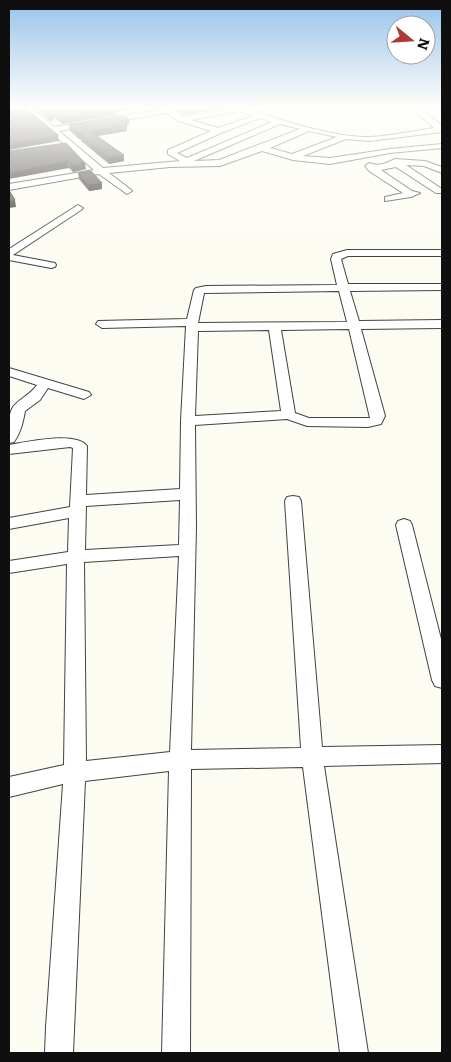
<svg xmlns="http://www.w3.org/2000/svg" width="451" height="1062" viewBox="0 0 451 1062" font-family="Literata,serif">
	<style>
		.lines { fill: none; stroke-linecap: round; stroke-linejoin: round }
		.minor-casing { stroke: #424242; stroke-width: 2 }
		.minor { fill: #fff; fill-rule: evenodd }
		.wall { fill: #4a4642 }
		.shaded-wall { fill: #3c3936 }
		.building { fill: #56514d; stroke: #3c3936 }
	</style>
	<rect width="100%" height="100%" fill="#fdfcf3"/>
	<g class="lines">
		<g class="minor-casing">
			<g id="minor">
				<path d="M9 106H30L54 127 160 110 156 106 174 108V111L183 117 240 107C252 110 264 106 277 106L257 112C286 122 339 138 369 137 391 136 413 131 434 128L409 106H417L442 126V132L369 141 346 139 303 156 330 158 390 149 442 144V148L390 153 330 164 293 160 262 151 220 166 170 167 109 173 130 189 132 191 127 194 99 174 9 190V184L94 170 25 110 9 108ZM240 111 253 116 218 128 191 120ZM166 113 179 121 211 131 168 150V154L180 161 103 168 59 131ZM260 118 272 122 187 158 177 153 221 133ZM280 124 300 129 219 160 194 161ZM309 131 337 137 292 154 270 148Z"/>
				<path d="M395 159 425 161 442 167V173L424 166 406 165 442 189V193H436L396 167 381 170 412 191 420 193 411 197 385 201V197L403 193 369 171 365 166 369 163C379 167 387 163 395 159Z"/>
				<path d="M78 205 83 208 81 210 13 255 55 263 56 265 55 267 51 268 9 260V249Z"/>
				<path d="M347 250H442V256H348L341 259 348 284H442V290L350 291 359 321 442 320V328L361 329 385 416 381 424 368 427 307 426 287 419 195 425 196 527 191 750 301 748 285 501 287 497 293 496 299 497 301 501 322 747 442 745V763L324 766 368 1053H340L303 767 191 769 190 1053H162L169 771 85 781 73 1053H45L46 1027 63 784 9 797V777L64 765 67 564 9 573V561L68 552 69 518 9 529V518L70 507 73 448 70 447 9 454V445C26 442 76 431 87 446L86 495 180 489 181 421 186 326 102 328 96 324 98 321 187 319 194 290 196 288 206 286 337 285 331 259 333 254ZM339 291 347 322 198 323 204 293ZM349 329 370 418H309L295 413 281 330ZM269 330 281 411 195 416 198 331ZM180 500 179 545 85 550 86 506ZM179 556 170 752 86 761 84 562Z"/>
				<path d="M9 368 89 392 91 395 84 399 48 388 40 400 25 411C23 422 21 432 14 442L9 443C9 433 7 416 13 407 19 399 30 395 37 385L9 376Z"/>
				<path d="M404 519 410 521 412 525 442 643V688L435 686 432 680 396 525 398 521Z"/>
			</g>
		</g>
		<use href="#minor" class="minor"/>
	</g>
	<g class="wall">
		<path d="M33 106H145L116 112 117 115 62 124 55 118 51 122Z"/>
		<path d="M174 106H234L183 115 176 110Z"/>
		<path d="M431 106H442V111Z"/>
		<path d="M129 119V124L127 125V131L97 136 124 161 109 164 81 141V139H79L70 131 69 125Z"/>
		<path d="M66 143 86 169 73 172 69 168Z"/>
		<path d="M78 173 102 189 89 191 79 179Z"/>
	</g>
	<g class="shaded-wall">
		<path d="M115 106H145L116 112 117 115 62 124 61 118Z"/>
		<path d="M202 106H234L183 115V110Z"/>
		<path d="M54 113 55 118 51 122V117Z"/>
		<path d="M129 119V124L121 126 120 120Z"/>
		<path d="M127 125V131L91 137 90 131Z"/>
		<path d="M79 133H83L81 135V139H79Z"/>
		<path d="M58 135 59 141 9 150V144Z"/>
		<path d="M124 155V161L109 164 108 158Z"/>
		<path d="M68 161 69 168 9 179V173Z"/>
		<path d="M85 163 86 169 73 172 72 166Z"/>
		<path d="M102 183V189L89 191 88 185Z"/>
		<path d="M15 200 16 207 9 208V202Z"/>
	</g>
	<g class="building">
		<path d="M9 106H23L58 135 9 144Z"/>
		<path d="M39 106H115L112 107 116 110 61 118 54 113 51 117Z"/>
		<path d="M178 106H202L183 110Z"/>
		<path d="M125 116 129 119 120 120 127 125 90 131 124 155 108 158 81 135 83 133H79L69 125Z"/>
		<path d="M66 143 85 163 72 166 68 161 9 173V151Z"/>
		<path d="M91 171 102 183 88 185 78 173Z"/>
		<path d="M9 190 15 200 9 202Z"/>
	</g>
	<linearGradient id="sky" x2="0" y2="1"><stop stop-color="#97c3eb"/><stop offset="0.42" stop-color="#fefefa"/><stop offset="1" stop-color="#fefefa" stop-opacity="0"/></linearGradient>
	<rect width="451" height="255" fill="url(#sky)"/>
	<rect width="451" height="1062" fill="none" stroke="#0f0f0f" stroke-width="20"/>
	<g transform="translate(411 40) rotate(108)"><circle r="24" fill="#ffffff" stroke="#9f9f9f"/>
	<path d="M0-4L9 19L0 12L-9 19Z" fill="#ae3938"/>
	<text y="-8" font-size="14" font-weight="bold" text-anchor="middle" fill="#0f0f0f">N</text>
	</g>
</svg>
